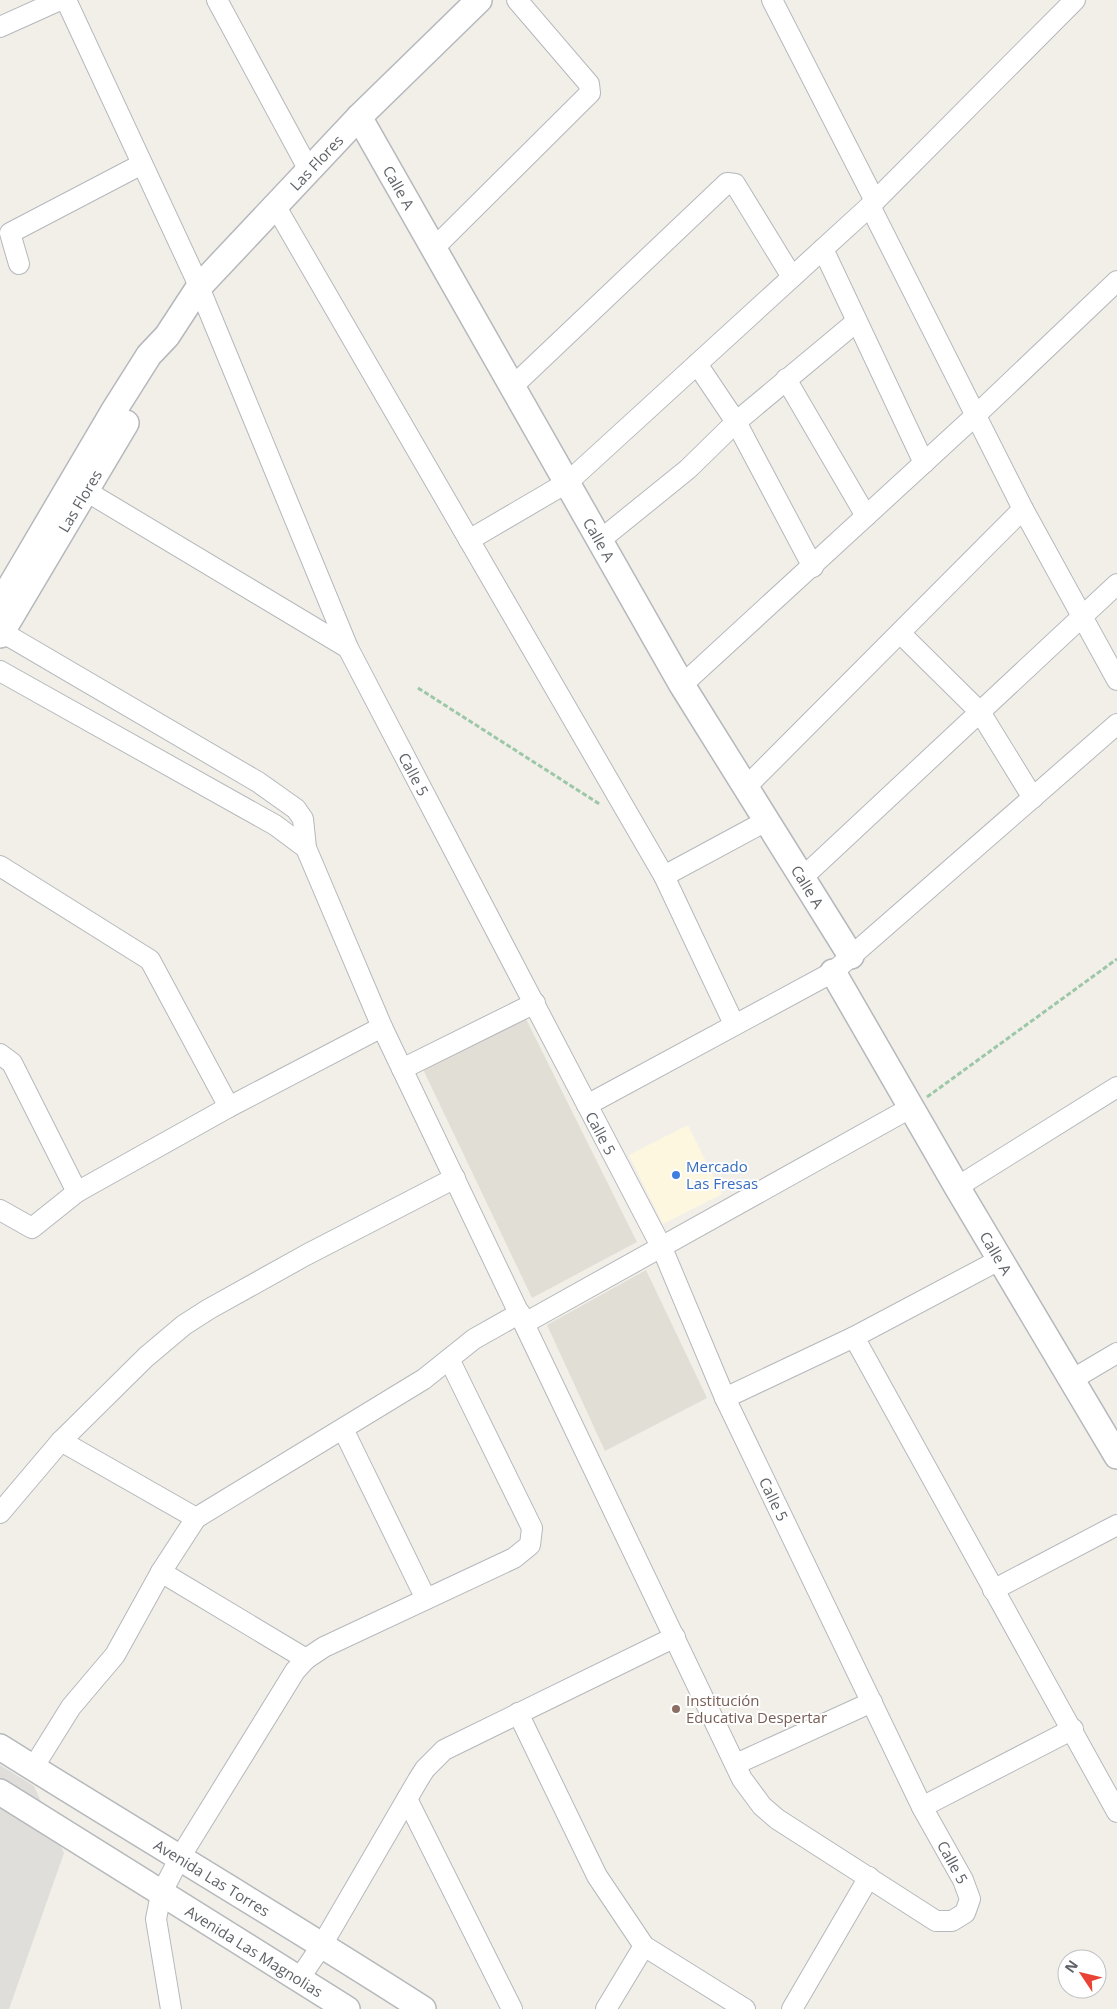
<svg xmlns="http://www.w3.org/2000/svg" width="1117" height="2009" viewBox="0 0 1117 2009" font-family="'Open Sans',sans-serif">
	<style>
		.commercial { fill: #fef7e0 }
		.industrial { fill: #e0deda }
		.education { fill: #e1ded6 }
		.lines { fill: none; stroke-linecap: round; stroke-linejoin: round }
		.minor-casing { stroke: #b5b8bc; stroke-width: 22 }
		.tertiary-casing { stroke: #b5b8bc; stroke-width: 28 }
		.path { stroke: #9cc7a9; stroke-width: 3; stroke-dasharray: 5 2.5; stroke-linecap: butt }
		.minor { stroke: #fff; stroke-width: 20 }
		.tertiary { stroke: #fff; stroke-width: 25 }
		.shop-dot { fill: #3f7fe0; stroke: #fff; stroke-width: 2 }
		.education-dot { fill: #8d6e63; stroke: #fff; stroke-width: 2 }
		.labels { text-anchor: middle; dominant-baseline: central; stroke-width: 4; stroke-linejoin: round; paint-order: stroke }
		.street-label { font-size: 15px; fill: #5f6368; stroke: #fff }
		.shop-label { font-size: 15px; fill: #366cbe; stroke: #fff; text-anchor: start }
		.education-label { font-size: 15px; fill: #785e54; stroke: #fff; text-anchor: start }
	</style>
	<rect width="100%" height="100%" fill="#f1efe8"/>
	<path class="commercial" d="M688 1125 722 1194 663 1224 629 1155Z"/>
	<path class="industrial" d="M0 1765 34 1786 64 1853 9 2009H0Z"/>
	<g class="education">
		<path d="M524 1015 637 1242 532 1298 420 1063Z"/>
		<path d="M646 1270 707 1398 605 1451 547 1325Z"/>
	</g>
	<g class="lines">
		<g class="minor-casing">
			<g id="minor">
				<path d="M217 0 310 172"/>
				<path d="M772 0 875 201"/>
				<path d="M0 27 60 0"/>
				<path d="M870 206 1023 509 1117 680"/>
				<path d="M276 207 664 876 734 1024"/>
				<path d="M434 248 590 93 589 84 517 0"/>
				<path d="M823 249 924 463"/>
				<path d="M19 264 10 233 142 164"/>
				<path d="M697 364 736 422 813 567"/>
				<path d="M786 379 866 516"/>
				<path d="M513 386 727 183 735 184 792 277"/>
				<path d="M86 491 348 648"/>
				<path d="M469 540 568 482 870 206 1075 0"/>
				<path d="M599 541 688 469 736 422 856 322"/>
				<path d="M0 631 258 782 296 809 303 819 306 848 382 1027 742 1779 762 1806 777 1819 936 1921H952L965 1913 970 1899 963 1880 922 1807 725 1398 662 1248 348 648 194 275 66 0"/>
				<path d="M900 633 980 712 1033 798"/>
				<path d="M0 671 275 825 306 848"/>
				<path d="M682 685 976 415 1117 281"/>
				<path d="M745 788 1023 509"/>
				<path d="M0 866 150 960 229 1107"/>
				<path d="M664 876 766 821"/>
				<path d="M801 879 1117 584"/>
				<path d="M0 1054 12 1063 77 1192"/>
				<path d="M402 1069 535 1003"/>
				<path d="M587 1105 833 972 1117 724"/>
				<path d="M957 1187 1117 1087"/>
				<path d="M0 1210 32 1228 77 1192 229 1107 382 1027"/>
				<path d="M525 1323 912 1107"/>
				<path d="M854 1337 1117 1812"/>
				<path d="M1073 1379 1117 1353"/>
				<path d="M725 1398 854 1337 1001 1259"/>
				<path d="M343 1429 426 1599"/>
				<path d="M61 1441 196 1518 424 1379 474 1339 520 1313"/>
				<path d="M0 1513 61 1441 146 1357 184 1325 209 1309 306 1255 455 1178"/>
				<path d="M161 1572 306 1659"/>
				<path d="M993 1590 1117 1525"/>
				<path d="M518 1713 597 1876 644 1946 745 2009"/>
				<path d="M736 1764 872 1702"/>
				<path d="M33 1768 71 1707 115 1655 161 1572 196 1518"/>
				<path d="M407 1799 512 2009"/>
				<path d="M922 1807 1073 1729"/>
				<path d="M299 1979 322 1945 418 1780 425 1769 444 1750 675 1637"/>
				<path d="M171 2009 156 1919 161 1894 179 1859 295 1671 306 1659 324 1647 514 1558 530 1545 532 1528 449 1359"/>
				<path d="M606 2009 644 1946"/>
				<path d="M792 2009 869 1877"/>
			</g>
		</g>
		<g class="tertiary-casing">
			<g id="tertiary">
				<path id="s1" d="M359 117 682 685 851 956"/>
				<path id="s2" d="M0 604 113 412 149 355 167 336 199 287 359 117 479 0"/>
				<path id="s3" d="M0 635 126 423"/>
				<path id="s4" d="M833 972 957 1187 1117 1456"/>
				<path id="s5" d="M0 1747C140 1835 283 1919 423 2009"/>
				<path id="s6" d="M0 1792 347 2009"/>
			</g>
		</g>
		<g class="path">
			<path d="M418 688 601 805"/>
			<path d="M927 1097 1117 959"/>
		</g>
		<use href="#minor" class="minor"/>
		<use href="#tertiary" class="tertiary"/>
	</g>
	<circle class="shop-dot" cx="676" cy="1175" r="5"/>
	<circle class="education-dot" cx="676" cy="1709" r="5"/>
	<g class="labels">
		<g class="street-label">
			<text stroke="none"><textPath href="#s2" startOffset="546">Las Flores</textPath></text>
			<text stroke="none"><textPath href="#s1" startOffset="81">Calle A</textPath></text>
			<text stroke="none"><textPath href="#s3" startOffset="156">Las Flores</textPath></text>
			<text stroke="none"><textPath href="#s1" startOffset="486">Calle A</textPath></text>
			<text transform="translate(414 774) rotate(62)">Calle 5</text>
			<text stroke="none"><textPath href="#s1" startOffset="891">Calle A</textPath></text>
			<text transform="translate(601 1133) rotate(62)">Calle 5</text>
			<text stroke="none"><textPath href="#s4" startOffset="325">Calle A</textPath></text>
			<text transform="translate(774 1499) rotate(64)">Calle 5</text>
			<text transform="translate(953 1862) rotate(61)">Calle 5</text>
			<text stroke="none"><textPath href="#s5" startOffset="249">Avenida Las Torres</textPath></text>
			<text stroke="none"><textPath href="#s6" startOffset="300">Avenida Las Magnolias</textPath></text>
		</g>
		<g class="shop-label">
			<text x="686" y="1166">Mercado<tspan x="686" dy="17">Las Fresas</tspan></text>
		</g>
		<g class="education-label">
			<text x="686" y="1700">Institución<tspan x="686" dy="17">Educativa Despertar</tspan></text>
		</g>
	</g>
	<g transform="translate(1082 1974) rotate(305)"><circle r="24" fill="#ffffff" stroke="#bfc1c3"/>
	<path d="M0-4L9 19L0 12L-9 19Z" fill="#ea4335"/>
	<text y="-8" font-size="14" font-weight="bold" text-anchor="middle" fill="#5f6368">N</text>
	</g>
</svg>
